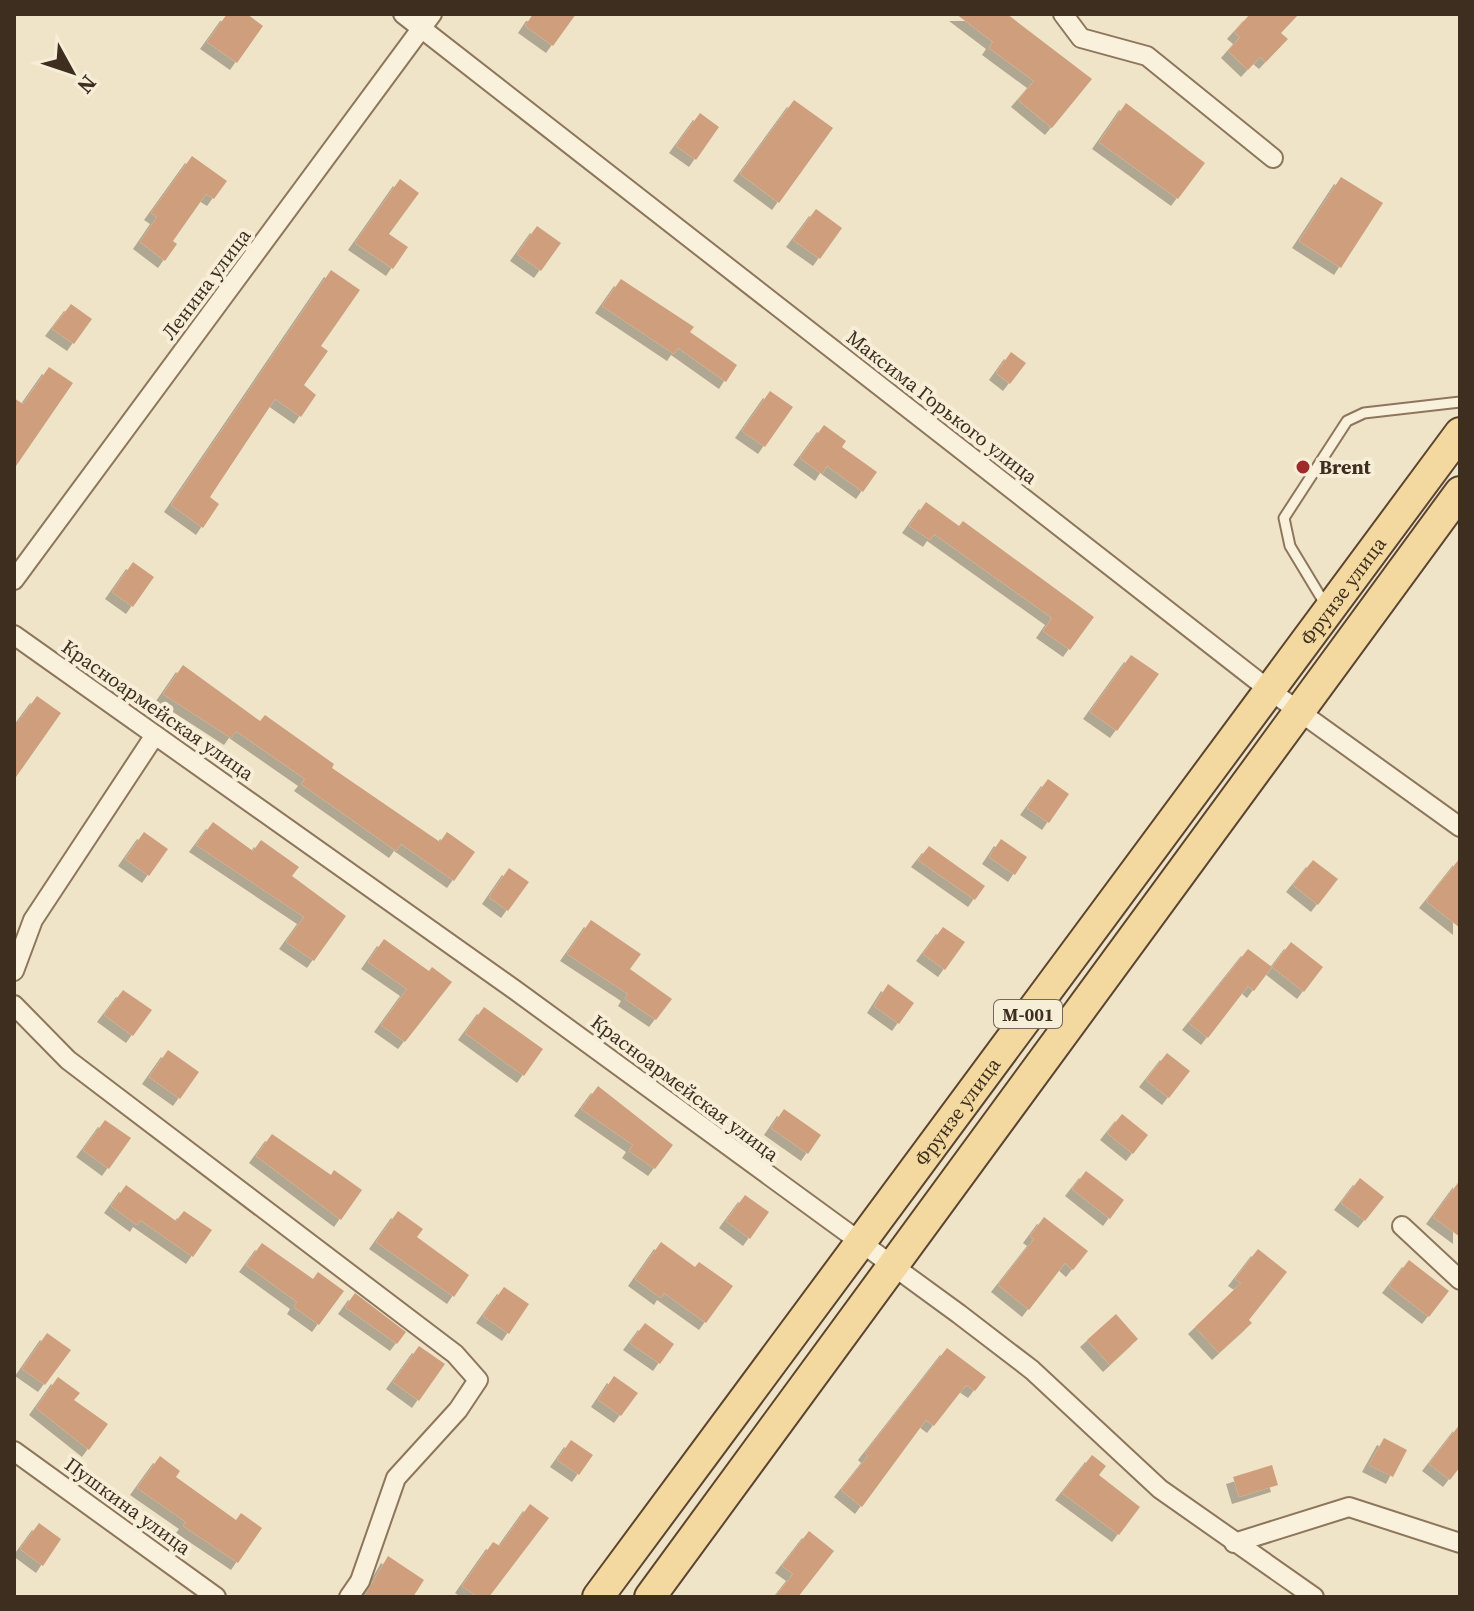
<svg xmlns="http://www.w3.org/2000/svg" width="1474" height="1611" viewBox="0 0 1474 1611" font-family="'Source Serif 4',serif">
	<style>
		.building { fill: #cf9f7d; filter: url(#shadow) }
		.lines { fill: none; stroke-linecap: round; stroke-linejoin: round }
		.lane-casing { stroke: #8d765c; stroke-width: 13 }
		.street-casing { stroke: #8d765c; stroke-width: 22 }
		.primary-casing { stroke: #5b4430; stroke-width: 34 }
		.lane { stroke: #faf1dc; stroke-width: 9 }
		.street { stroke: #faf1dc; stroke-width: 18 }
		.primary { stroke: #f3d9a0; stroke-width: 30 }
		.poi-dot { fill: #9e2a2b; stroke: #f7eed8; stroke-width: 3 }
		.labels { text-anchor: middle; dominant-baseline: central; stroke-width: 8; stroke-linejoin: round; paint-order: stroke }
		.shield { fill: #f7eed8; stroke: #756857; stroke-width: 2 }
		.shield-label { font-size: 18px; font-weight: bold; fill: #3d2e20 }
		.street-label { font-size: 20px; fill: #3d2e20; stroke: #f7eed8 }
		.poi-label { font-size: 20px; font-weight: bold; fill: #3d2e20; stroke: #f7eed8; text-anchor: start }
	</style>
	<defs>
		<filter id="shadow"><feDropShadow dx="-7" dy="7" stdDeviation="0" flood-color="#0004"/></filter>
	</defs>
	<rect width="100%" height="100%" fill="#f0e4c8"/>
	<g class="building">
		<path d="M227 14H247L263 26 237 63 207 42Z"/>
		<path d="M533 14H576L553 46 525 26Z"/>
		<path d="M956 14H1007L1092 79 1052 128 1018 100 1034 81 989 48 993 42Z"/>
		<path d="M1250 14H1299L1281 33 1288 39 1266 62 1260 57 1248 70 1228 51 1240 37 1234 32Z"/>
		<path d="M794 100 833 128 779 203 740 174Z"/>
		<path d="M1126 103 1205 163 1178 199 1099 142Z"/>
		<path d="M700 113 719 127 696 160 676 146Z"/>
		<path d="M192 156 227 181 214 199 206 194 173 241 177 244 165 261 140 242 157 217 151 213Z"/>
		<path d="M1341 177 1383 203 1341 268 1299 241Z"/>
		<path d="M400 179 419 193 389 234 408 247 393 269 355 243Z"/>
		<path d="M816 209 842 228 820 259 793 240Z"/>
		<path d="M537 226 561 243 541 271 517 254Z"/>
		<path d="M331 270 360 290 321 346 328 351 304 385 316 395 301 417 275 399 210 497 219 504 203 528 171 505Z"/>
		<path d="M621 279 694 327 690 332 737 365 726 382 678 348 674 354 602 306Z"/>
		<path d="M71 304 92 319 74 344 52 329Z"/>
		<path d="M1011 352 1026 363 1010 384 996 373Z"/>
		<path d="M49 367 73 383 14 469V398L23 404Z"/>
		<path d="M770 391 793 407 765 447 742 431Z"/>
		<path d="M824 425 846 441 842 447 877 472 863 492 827 466 822 474 800 458Z"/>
		<path d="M926 502 959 526 963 521 1094 617 1070 650 1043 631 1052 618 934 534 930 540 909 526Z"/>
		<path d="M133 562 154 577 133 607 112 592Z"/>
		<path d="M1131 655 1159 674 1117 731 1090 712Z"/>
		<path d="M183 665 260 721 265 715 334 764 332 768 440 842 447 832 475 852 454 881 401 844 396 851 348 817 301 784 305 779 236 731 231 738 163 694Z"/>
		<path d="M37 696 61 713 14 780V722H18Z"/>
		<path d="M1048 779 1069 794 1049 823 1027 808Z"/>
		<path d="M213 822 253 851 261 840 299 867 292 876 346 916 314 961 286 942 304 917 196 845Z"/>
		<path d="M144 832 168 849 149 876 125 859Z"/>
		<path d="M1001 839 1027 857 1015 875 989 857Z"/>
		<path d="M929 846 985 886 975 900 918 860Z"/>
		<path d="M1460 858V928L1426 901Z"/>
		<path d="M1313 860 1338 879 1318 905 1293 885Z"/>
		<path d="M509 868 529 882 508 911 489 897Z"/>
		<path d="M591 920 641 954 630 969 672 999 656 1020 625 999 628 994 567 954Z"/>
		<path d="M943 927 965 942 945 970 923 954Z"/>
		<path d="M384 939 429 971 432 967 452 982 405 1042 381 1025 407 989 368 962Z"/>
		<path d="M1291 942 1323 967 1304 992 1272 967Z"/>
		<path d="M1248 949 1272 967 1254 991 1248 986 1208 1038 1189 1023Z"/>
		<path d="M888 984 914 1003 899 1024 874 1006Z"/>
		<path d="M123 990 152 1010 133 1036 104 1015Z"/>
		<path d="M484 1007 543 1049 524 1076 465 1033Z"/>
		<path d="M168 1050 199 1072 180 1099 149 1077Z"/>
		<path d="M1167 1053 1190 1071 1169 1098 1146 1080Z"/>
		<path d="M598 1086 673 1145 655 1169 629 1151 633 1145 581 1109Z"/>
		<path d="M784 1109 821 1135 808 1154 771 1128Z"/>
		<path d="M1122 1114 1148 1135 1133 1154 1107 1133Z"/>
		<path d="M105 1120 131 1138 109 1169 83 1150Z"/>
		<path d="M272 1134 331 1175 334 1170 362 1190 341 1220 256 1156Z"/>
		<path d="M1086 1171 1124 1200 1110 1219 1072 1189Z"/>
		<path d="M1360 1178 1384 1197 1365 1221 1341 1203Z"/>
		<path d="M1460 1180V1237L1433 1217Z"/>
		<path d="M126 1185 176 1221 184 1211 212 1230 193 1257 140 1220 137 1225 111 1206Z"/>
		<path d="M745 1195 769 1212 750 1239 726 1221Z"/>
		<path d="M398 1211 423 1229 417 1237 469 1275 454 1297 376 1242Z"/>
		<path d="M1044 1217 1088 1251 1073 1270 1065 1263 1029 1310 998 1285 1034 1239 1030 1236Z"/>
		<path d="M661 1242 695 1267 699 1262 733 1286 706 1323 664 1293 661 1298 635 1279Z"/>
		<path d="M262 1243 313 1279 318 1272 344 1291 319 1325 294 1307 297 1302 246 1265Z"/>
		<path d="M1258 1249 1287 1272 1249 1320 1252 1323 1219 1353 1195 1327 1241 1283 1235 1279Z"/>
		<path d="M1409 1260 1449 1291 1429 1317 1389 1286Z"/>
		<path d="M504 1287 529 1304 509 1334 483 1316Z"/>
		<path d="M355 1293 406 1332 397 1344 345 1307Z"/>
		<path d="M1116 1314 1138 1339 1110 1365 1087 1340Z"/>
		<path d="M645 1323 674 1344 660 1364 630 1343Z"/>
		<path d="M47 1333 71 1350 45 1385 22 1369Z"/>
		<path d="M419 1346 445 1364 419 1401 393 1382Z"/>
		<path d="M947 1348 986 1377 975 1391 966 1385 934 1426 926 1420 862 1507 841 1490 868 1456 865 1453Z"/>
		<path d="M614 1376 638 1393 621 1416 598 1400Z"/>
		<path d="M58 1377 80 1393 74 1400 108 1424 89 1450 36 1408Z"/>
		<path d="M1460 1424V1467L1450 1480 1429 1464Z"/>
		<path d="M1384 1438 1407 1450 1393 1477 1369 1465Z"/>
		<path d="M571 1440 593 1455 579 1475 557 1460Z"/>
		<path d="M1092 1455 1106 1466 1099 1475 1140 1507 1119 1535 1062 1493Z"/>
		<path d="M160 1456 180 1471 176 1477 236 1520 241 1513 262 1528 238 1563 183 1526 186 1522 137 1488Z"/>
		<path d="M1272 1465 1278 1485 1239 1497 1233 1477Z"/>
		<path d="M530 1504 549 1518 489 1597H478L462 1586 493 1542 500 1546Z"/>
		<path d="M39 1523 61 1539 43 1566 20 1549Z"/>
		<path d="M809 1531 834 1551 798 1597H775L793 1574 782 1566Z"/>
		<path d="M388 1556 424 1580 413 1597H364Z"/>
	</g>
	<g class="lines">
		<g class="lane-casing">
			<path id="lane" d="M1325 604 1290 546 1284 518 1347 421 1364 413 1460 402"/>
		</g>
		<g class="street-casing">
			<g id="street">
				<path d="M403 14 1268 689 1460 827"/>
				<path d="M1063 14 1081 38 1147 56 1273 158"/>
				<path d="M14 580 432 14"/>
				<path d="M14 635 515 990 959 1314 1032 1370 1160 1489 1314 1597"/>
				<path d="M14 971 33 920 155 735"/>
				<path d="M14 1005 68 1060 455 1354 478 1380 458 1410 396 1478 360 1581 349 1597"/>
				<path d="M1402 1226 1460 1280"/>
				<path d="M14 1451 216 1597"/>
				<path d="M1234 1543 1349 1507 1460 1543"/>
			</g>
		</g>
		<g class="primary-casing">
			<g id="primary">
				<path id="s1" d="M598 1597 1460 433"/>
				<path d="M650 1597 1460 492"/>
			</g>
		</g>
		<use href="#lane" class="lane"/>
		<use href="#street" class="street"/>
		<use href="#primary" class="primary"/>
	</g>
	<circle class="poi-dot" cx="1303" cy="467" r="8"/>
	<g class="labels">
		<rect class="shield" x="994" y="1000" width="68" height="28" rx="6"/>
		<g class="shield-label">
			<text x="1028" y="1014">M-001</text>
		</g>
		<g class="street-label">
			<text transform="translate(206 284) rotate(-53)">Ленина улица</text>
			<text transform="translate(942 407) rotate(38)">Максима Горького улица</text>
			<text stroke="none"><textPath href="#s1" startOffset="1252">Фрунзе улица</textPath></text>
			<text transform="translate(158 710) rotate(35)">Красноармейская улица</text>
			<text transform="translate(685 1088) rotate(37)">Красноармейская улица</text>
			<text stroke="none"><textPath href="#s1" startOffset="604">Фрунзе улица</textPath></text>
			<text transform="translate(128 1506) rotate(36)">Пушкина улица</text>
		</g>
		<g class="poi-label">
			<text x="1319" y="467">Brent</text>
		</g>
	</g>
	<rect width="1474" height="1611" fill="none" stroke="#3d2e20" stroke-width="32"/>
	<g transform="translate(72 72) rotate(130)" stroke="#f7eed8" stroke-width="6" paint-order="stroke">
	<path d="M0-6L14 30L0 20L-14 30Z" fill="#3d2e20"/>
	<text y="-12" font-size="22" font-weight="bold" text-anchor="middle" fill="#3d2e20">N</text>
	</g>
</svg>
